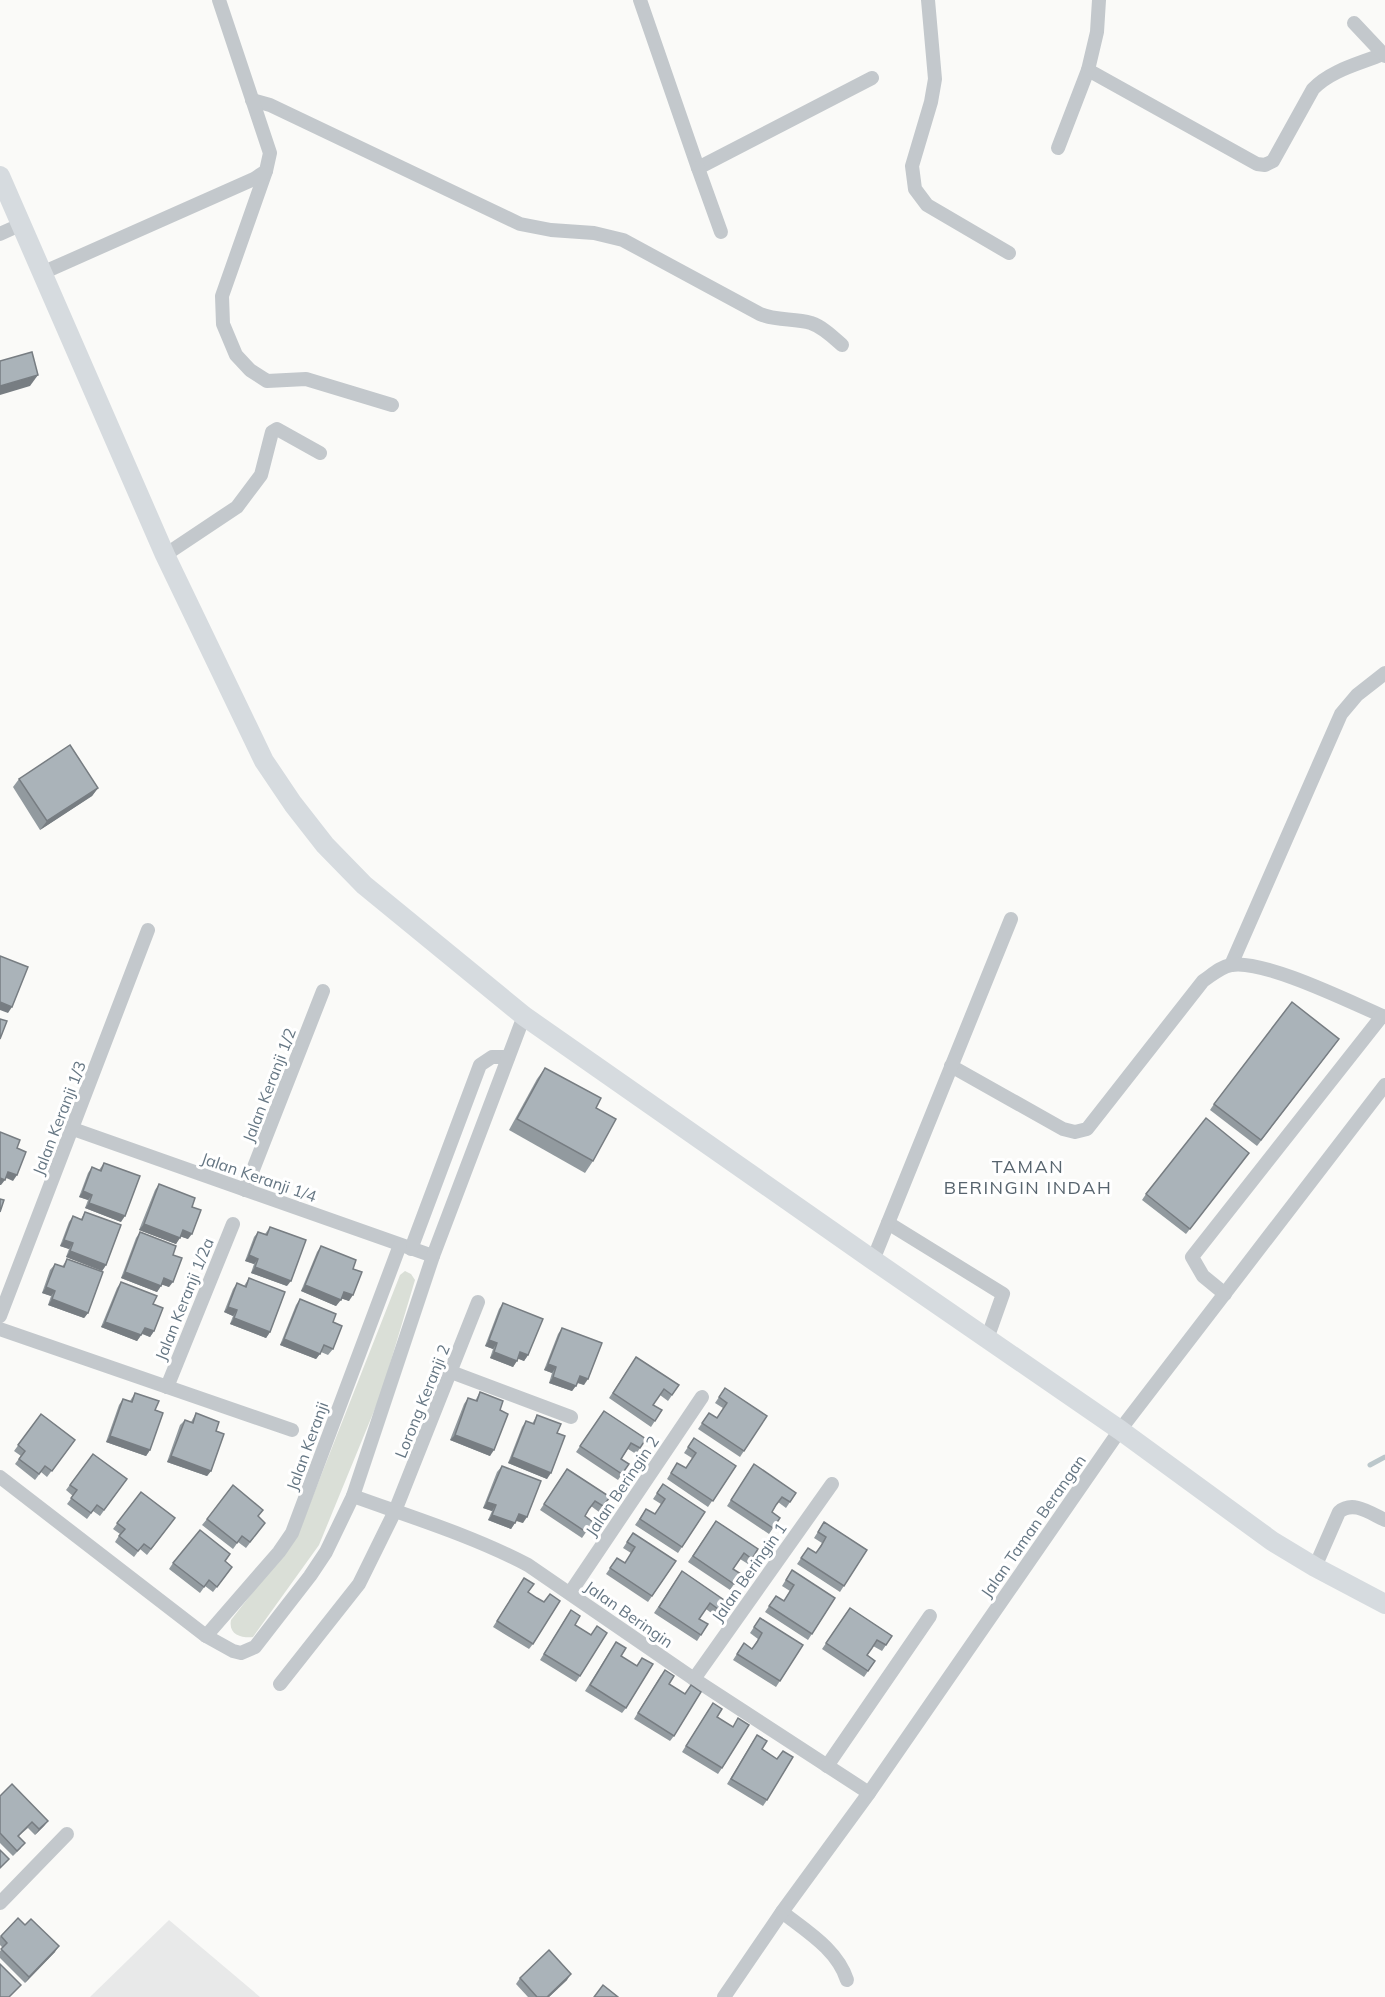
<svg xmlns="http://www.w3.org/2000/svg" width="1385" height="1997" viewBox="0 0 1385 1997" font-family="Mulish,sans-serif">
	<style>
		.built { fill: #e8e9e9 }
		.green { fill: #dadfd7 }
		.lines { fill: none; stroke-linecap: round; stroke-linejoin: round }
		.stream { stroke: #bbc7cb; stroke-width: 5 }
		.street { stroke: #c3c8cc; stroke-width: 14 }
		.secondary { stroke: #d6dbdf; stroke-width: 20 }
		.wall { fill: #929a9f }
		.shaded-wall { fill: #777d82 }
		.building { fill: #aab3b9; stroke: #777d82; stroke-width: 1.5 }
		.labels { text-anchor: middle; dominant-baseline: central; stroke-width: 6; stroke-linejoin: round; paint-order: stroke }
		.street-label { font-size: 16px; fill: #657683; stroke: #fff }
		.neighbourhood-label { font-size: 18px; letter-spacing: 1.5px; fill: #57646e; stroke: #fff }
	</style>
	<rect width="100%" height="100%" fill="#fafaf8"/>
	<path class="built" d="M169 1920 260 1997H90Z"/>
	<path class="green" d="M405 1271 411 1274 415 1280 381 1394 319 1545 253 1637C242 1638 228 1635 231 1620L298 1534 400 1275Z"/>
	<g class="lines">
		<path class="stream" d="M1370 1465 1385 1457"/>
		<g class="street">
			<path d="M640 0 698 168 872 78"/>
			<path d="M928 0 935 79 931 102 912 166 915 189 927 205 1009 253"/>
			<path d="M1099 0 1097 32 1088 70 1257 164 1265 165 1273 161 1313 89C1331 70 1359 64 1383 54"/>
			<path d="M1354 23 1385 56"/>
			<path d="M252 100 270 105 520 224 551 230 594 233 623 240 760 314C776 321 794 318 811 323 823 327 833 337 842 345"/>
			<path d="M1058 148 1088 70"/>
			<path d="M698 168 721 232"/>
			<path d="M266 171 222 296 223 324 236 355 250 370 267 381 306 379 392 405"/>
			<path d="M0 234 22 224"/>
			<path d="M42 273 254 179 266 171 270 153 219 0"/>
			<path d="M165 555 237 507 261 475 272 432 277 429 320 453"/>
			<path d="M1231 965 1341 714 1357 695 1385 673"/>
			<path d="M951 1066 1063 1129 1075 1132 1087 1129 1203 981C1212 975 1220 967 1231 965 1264 959 1352 1003 1385 1017"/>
			<path d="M73 1129 433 1256"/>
			<path d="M245 1190 323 991"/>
			<path d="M888 1223 1003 1294 987 1339"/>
			<path d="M411 1249 480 1065 492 1057H508"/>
			<path d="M873 1260 1011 919"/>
			<path d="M1225 1294 1203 1276 1192 1257 1382 1016"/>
			<path d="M0 1316 148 930"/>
			<path d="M0 1329 292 1430"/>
			<path d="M451 1372 571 1417"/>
			<path d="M167 1387 233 1224"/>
			<path d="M0 1477 206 1636 233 1651 241 1653 255 1647 310 1576 326 1552 353 1496 433 1256 524 1016"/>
			<path d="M353 1496C411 1517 473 1536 528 1565L694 1679 869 1793"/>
			<path d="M1315 1567 1339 1512C1353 1500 1370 1513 1385 1520"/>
			<path d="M570 1593 702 1397"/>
			<path d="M206 1636 279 1552 292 1533 400 1245"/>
			<path d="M694 1679 832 1484"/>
			<path d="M280 1684 359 1584 395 1511 478 1302"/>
			<path d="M827 1766 930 1616"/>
			<path d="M0 1903 67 1834"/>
			<path d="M782 1912C806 1931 837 1949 847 1980"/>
			<path d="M724 1997 782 1912 869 1793 1120 1430 1385 1085"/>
		</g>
		<path class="secondary" d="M0 176 165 555 264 761 293 804 325 845 364 885 524 1016 873 1260 1120 1430 1272 1541 1315 1567 1385 1604"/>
	</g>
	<g class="wall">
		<path d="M19 779 98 788 92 796 40 830 13 787Z"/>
		<path d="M1339 1039 1257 1146 1210 1110 1214 1104Z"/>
		<path d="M545 1068 596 1108 593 1161 585 1173 509 1130 537 1079Z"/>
		<path d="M1249 1153 1186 1234 1142 1200 1146 1194Z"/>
		<path d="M104 1163 121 1222 85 1208 88 1200 79 1197 88 1173 92 1167 99 1170Z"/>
		<path d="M159 1184 192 1207 188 1239 180 1236 176 1244 139 1230 155 1190Z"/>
		<path d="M85 1212 106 1265 102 1271 66 1257 69 1249 60 1246 69 1222 73 1216 81 1219Z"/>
		<path d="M270 1227 287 1286 251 1273 254 1264 245 1261 254 1237 258 1232 265 1234Z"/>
		<path d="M140 1232 173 1255 169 1287 162 1284 157 1292 121 1278 136 1238Z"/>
		<path d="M321 1246 353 1269 349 1301 341 1298 336 1306 301 1291 317 1252Z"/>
		<path d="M67 1259 88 1313 84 1318 48 1305 51 1296 42 1293 50 1270 55 1264 62 1267Z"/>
		<path d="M249 1278 270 1332 266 1338 230 1324 233 1316 224 1312 233 1289 237 1283 244 1286Z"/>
		<path d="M121 1282 153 1304 154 1331 150 1337 142 1334 137 1341 101 1327 117 1288Z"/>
		<path d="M300 1299 333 1322V1349L328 1355 321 1352 316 1359 280 1345 296 1305Z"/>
		<path d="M503 1303 528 1355 524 1361 518 1358 513 1367 490 1358 493 1349 485 1346 499 1309Z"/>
		<path d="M562 1328 584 1385 577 1383 572 1391 549 1383 552 1373 544 1370 558 1334Z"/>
		<path d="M636 1357 679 1385 668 1401 660 1395 653 1405 662 1410 651 1427 609 1398Z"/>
		<path d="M725 1388 767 1416 740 1457 698 1429 709 1413 717 1418 723 1408 715 1403Z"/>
		<path d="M480 1392 500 1410 490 1456 450 1440 464 1404 468 1398 475 1401Z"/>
		<path d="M135 1393 155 1410 150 1450 146 1456 106 1442 119 1405 123 1399 130 1401Z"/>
		<path d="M604 1411 646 1439 636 1454 628 1449 621 1459 629 1464 618 1480 576 1452Z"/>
		<path d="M196 1413 216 1431 211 1471 207 1476 167 1462 180 1425 185 1420 191 1422Z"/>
		<path d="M41 1414 75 1440 47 1477 41 1472 35 1480 15 1464 21 1456 14 1451Z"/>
		<path d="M537 1415 557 1433 547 1479 508 1463 522 1427 526 1421 532 1424Z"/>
		<path d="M694 1438 736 1466 708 1507 667 1479 677 1463 686 1468 692 1458 684 1453Z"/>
		<path d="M93 1454 127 1479 100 1516 93 1511 87 1519 67 1504 73 1496 66 1490Z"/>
		<path d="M754 1464 796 1493 786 1508 778 1502 772 1512 780 1518 769 1534 727 1506Z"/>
		<path d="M502 1466 523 1523 516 1521 511 1529 488 1520 492 1511 483 1508 497 1472Z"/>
		<path d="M567 1469 610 1497 599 1512 591 1506 585 1516 593 1522 582 1538 540 1510Z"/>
		<path d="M663 1484 705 1512 678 1553 635 1525 646 1509 655 1514 661 1504 653 1499Z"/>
		<path d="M141 1492 175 1518 147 1555 140 1549 134 1557 115 1542 120 1534 113 1529Z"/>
		<path d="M258 1517 261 1528 246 1548 238 1542 233 1549 202 1525 207 1519Z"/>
		<path d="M716 1521 758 1549 748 1564 740 1559 733 1569 741 1574 730 1590 688 1562Z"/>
		<path d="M824 1522 867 1550 840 1592 797 1564 808 1548 816 1553 822 1543 814 1538Z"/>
		<path d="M633 1533 676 1561 648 1602 606 1574 617 1558 625 1563 631 1553 623 1548Z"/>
		<path d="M225 1561 232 1567 213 1592 205 1586 200 1593 169 1569 173 1563Z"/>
		<path d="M792 1570 835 1598 808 1640 765 1612 776 1596 784 1601 790 1591 782 1586Z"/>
		<path d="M682 1571 724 1600 714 1615 706 1609 699 1619 708 1624 697 1641 654 1613Z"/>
		<path d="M520 1584 528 1592 533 1644 529 1649 493 1627Z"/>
		<path d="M850 1608 892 1636 882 1651 873 1646 867 1655 875 1661 864 1677 822 1649Z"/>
		<path d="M567 1616 575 1625 580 1676 576 1682 540 1660Z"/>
		<path d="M760 1618 803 1645 776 1687 733 1660 744 1643 752 1649 758 1639 750 1633Z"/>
		<path d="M612 1648 621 1656 626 1708 622 1713 585 1691Z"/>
		<path d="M661 1675 669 1684 674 1736 670 1741 634 1719Z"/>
		<path d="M713 1703 717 1717 722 1768 718 1774 682 1752Z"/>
		<path d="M753 1741 762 1749 767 1800 763 1806 727 1784Z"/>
		<path d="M0 1796 48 1821 44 1826 35 1835 28 1828 21 1834 19 1836 21 1848 13 1856 0 1843Z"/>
		<path d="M18 1918 55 1952 25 1983 0 1958V1951L3 1948 0 1945V1937Z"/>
		<path d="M520 1978 567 1980 549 1997H528L516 1984Z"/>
	</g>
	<g class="shaded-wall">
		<path d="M38 375 30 386 0 395V386Z"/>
		<path d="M98 788 92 796 40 830 47 821Z"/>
		<path d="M0 1002 12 1007 8 1013 0 1010Z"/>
		<path d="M8 1172 17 1175 13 1181 4 1177Z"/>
		<path d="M0 1178 5 1180 1 1185H0Z"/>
		<path d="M83 1191 92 1195 88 1200 79 1197Z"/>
		<path d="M89 1203 125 1216 121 1222 85 1208Z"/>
		<path d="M144 1224 180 1238 176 1244 139 1230Z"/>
		<path d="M183 1230 192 1234 188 1239 179 1236Z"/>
		<path d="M64 1240 73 1243 69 1249 60 1246Z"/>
		<path d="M70 1251 106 1265 102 1271 66 1257Z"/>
		<path d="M249 1255 258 1259 254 1264 245 1261Z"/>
		<path d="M255 1267 291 1281 287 1286 251 1273Z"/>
		<path d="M125 1272 161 1286 157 1292 121 1278Z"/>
		<path d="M164 1278 173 1282 169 1287 160 1284Z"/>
		<path d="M305 1285 341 1300 336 1306 301 1291Z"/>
		<path d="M46 1287 55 1291 51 1296 42 1293Z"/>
		<path d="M344 1292 353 1295 349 1301 340 1298Z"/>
		<path d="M52 1299 88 1313 84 1318 48 1305Z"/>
		<path d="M228 1307 237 1310 233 1316 224 1312Z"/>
		<path d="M234 1318 270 1332 266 1338 230 1324Z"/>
		<path d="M105 1322 141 1335 137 1341 101 1327Z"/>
		<path d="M145 1328 154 1331 150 1337 141 1333Z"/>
		<path d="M284 1339 320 1354 316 1359 280 1345Z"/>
		<path d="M489 1340 497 1343 493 1349 485 1346Z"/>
		<path d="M494 1352 517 1361 513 1367 490 1358Z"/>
		<path d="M520 1352 528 1355 524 1361 516 1358Z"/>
		<path d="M548 1364 556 1367 552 1373 544 1370Z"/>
		<path d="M580 1376 588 1379 584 1385 576 1382Z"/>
		<path d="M553 1377 576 1386 572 1391 549 1383Z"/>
		<path d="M455 1435 494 1450 490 1456 450 1440Z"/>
		<path d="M110 1436 150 1450 146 1456 106 1442Z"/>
		<path d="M171 1456 211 1471 207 1476 167 1462Z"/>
		<path d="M512 1457 551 1473 547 1479 508 1463Z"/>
		<path d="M487 1502 496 1505 492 1511 483 1508Z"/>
		<path d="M519 1514 527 1517 523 1523 515 1520Z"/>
		<path d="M492 1515 515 1523 511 1529 488 1520Z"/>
		<path d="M48 1821 44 1826 35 1835 39 1829Z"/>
		<path d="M59 1946 55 1952 25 1983 29 1977Z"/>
		<path d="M571 1974 567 1980 549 1997H547Z"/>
	</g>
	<g class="building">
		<path d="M32 352 38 375 0 386V361Z"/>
		<path d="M70 745 98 788 47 821 19 779Z"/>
		<path d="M0 956 28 967 12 1007 0 1002Z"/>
		<path d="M1292 1002 1339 1039 1261 1140 1214 1104Z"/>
		<path d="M0 1019 7 1021 0 1039Z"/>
		<path d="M545 1068 601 1098 596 1108 616 1119 593 1161 517 1119Z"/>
		<path d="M1206 1118 1249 1153 1190 1229 1146 1194Z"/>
		<path d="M0 1132 20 1140 17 1148 26 1152 17 1175 8 1172 5 1180 0 1178Z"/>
		<path d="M104 1163 140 1176 125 1216 89 1203 92 1195 83 1191 92 1167 101 1171Z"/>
		<path d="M159 1184 195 1198 192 1207 201 1210 192 1234 183 1230 180 1238 144 1224Z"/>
		<path d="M0 1199 4 1200 0 1212Z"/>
		<path d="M85 1212 121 1225 106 1265 70 1251 73 1243 64 1240 73 1216 82 1220Z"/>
		<path d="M270 1227 306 1240 291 1281 255 1267 258 1259 249 1255 258 1232 267 1235Z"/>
		<path d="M140 1232 176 1246 173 1255 182 1258 173 1282 164 1278 161 1286 125 1272Z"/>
		<path d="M321 1246 356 1260 353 1269 362 1272 353 1295 344 1292 341 1300 305 1285Z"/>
		<path d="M67 1259 103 1272 88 1313 52 1299 55 1291 46 1287 55 1264 64 1267Z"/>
		<path d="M249 1278 285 1292 270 1332 234 1318 237 1310 228 1307 237 1283 246 1287Z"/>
		<path d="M121 1282 157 1296 153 1304 163 1308 154 1331 145 1328 141 1335 105 1322Z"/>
		<path d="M300 1299 336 1314 333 1322 342 1326 333 1349 324 1345 320 1354 284 1339Z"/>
		<path d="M503 1303 543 1319 528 1355 520 1352 517 1361 494 1352 497 1343 489 1340Z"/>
		<path d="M562 1328 602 1343 588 1379 580 1376 576 1386 553 1377 556 1367 548 1364Z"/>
		<path d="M636 1357 679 1385 672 1395 664 1389 653 1405 662 1410 655 1421 613 1393Z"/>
		<path d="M725 1388 767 1416 744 1451 702 1423 709 1413 717 1418 727 1403 719 1397Z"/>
		<path d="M480 1392 503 1401 500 1410 508 1414 494 1450 455 1435 468 1398 477 1401Z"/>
		<path d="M135 1393 159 1401 155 1410 163 1413 150 1450 110 1436 123 1399 132 1402Z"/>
		<path d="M604 1411 646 1439 640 1448 631 1443 621 1459 629 1464 622 1474 580 1446Z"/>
		<path d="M196 1413 219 1422 216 1431 224 1434 211 1471 171 1456 185 1420 193 1423Z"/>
		<path d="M41 1414 75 1440 52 1471 45 1466 39 1474 19 1459 25 1451 18 1445Z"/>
		<path d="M537 1415 561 1424 557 1433 565 1436 551 1473 512 1457 526 1421 534 1424Z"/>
		<path d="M694 1438 736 1466 713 1501 671 1473 677 1463 686 1468 696 1453 688 1447Z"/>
		<path d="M93 1454 127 1479 104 1510 97 1505 91 1513 71 1498 77 1490 70 1485Z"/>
		<path d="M754 1464 796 1493 790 1502 782 1497 776 1505 772 1512 780 1518 773 1528 731 1500Z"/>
		<path d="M502 1466 541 1481 527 1517 519 1514 515 1523 492 1515 496 1505 487 1502Z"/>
		<path d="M567 1469 610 1497 603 1506 595 1501 589 1509 585 1516 593 1522 586 1532 544 1504Z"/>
		<path d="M663 1484 705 1512 682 1547 640 1519 646 1509 655 1514 665 1499 657 1493Z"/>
		<path d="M233 1485 263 1510 258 1516 265 1523 250 1542 242 1536 237 1543 207 1519Z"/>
		<path d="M141 1492 175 1518 151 1549 144 1544 138 1551 119 1536 125 1529 117 1523Z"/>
		<path d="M716 1521 758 1549 752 1559 744 1553 733 1569 741 1574 734 1584 693 1556Z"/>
		<path d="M824 1522 867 1550 844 1586 801 1558 808 1548 816 1553 821 1546 826 1537 818 1532Z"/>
		<path d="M200 1530 230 1554 225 1561 232 1567 217 1587 209 1580 204 1587 173 1563Z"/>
		<path d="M633 1533 676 1561 652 1596 610 1568 617 1558 625 1563 635 1547 627 1542Z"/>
		<path d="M792 1570 835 1598 812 1634 769 1606 776 1596 784 1601 794 1585 786 1580Z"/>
		<path d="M682 1571 724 1600 718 1609 710 1603 699 1619 708 1624 701 1635 659 1607Z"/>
		<path d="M524 1578 534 1584 528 1592 537 1598 544 1602 550 1594 560 1601 533 1644 497 1621Z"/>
		<path d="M850 1608 892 1636 886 1645 877 1640 872 1648 867 1655 875 1661 868 1671 826 1643Z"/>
		<path d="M571 1610 580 1616 575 1625 591 1635 597 1626 607 1633 580 1676 544 1654Z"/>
		<path d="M760 1618 803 1645 780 1681 737 1654 744 1643 752 1649 757 1642 762 1633 754 1627Z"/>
		<path d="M616 1642 626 1648 621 1656 637 1666 642 1658 653 1664 626 1708 590 1685Z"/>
		<path d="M665 1670 674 1676 669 1684 685 1694 691 1685 701 1692 674 1736 638 1713Z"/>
		<path d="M713 1703 722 1709 717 1717 733 1727 738 1718 749 1725 722 1768 686 1746Z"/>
		<path d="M757 1735 767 1741 762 1749 777 1759 783 1751 793 1757 767 1800 731 1779Z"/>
		<path d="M12 1784 48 1821 39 1829 32 1822 18 1836 25 1843 17 1851 0 1833V1796Z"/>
		<path d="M0 1850 9 1859 0 1868Z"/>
		<path d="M18 1918 25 1925 31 1919 59 1946 29 1977 1 1949 7 1943 1 1936Z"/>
		<path d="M549 1950 571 1974 547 1997H537L520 1978Z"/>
		<path d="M0 1964 21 1985 9 1997H0Z"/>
		<path d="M603 1985 618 1997H594Z"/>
	</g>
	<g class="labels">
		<g class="street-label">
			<text transform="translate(269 1085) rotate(-69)">Jalan Keranji 1/2</text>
			<text transform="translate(59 1118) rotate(-69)">Jalan Keranji 1/3</text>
			<text transform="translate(259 1177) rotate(19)">Jalan Keranji 1/4</text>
			<text transform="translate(184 1299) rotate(-68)">Jalan Keranji 1/2a</text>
			<text transform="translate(422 1401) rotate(-68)">Lorong Keranji 2</text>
			<text transform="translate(307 1446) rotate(-70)">Jalan Keranji</text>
			<text transform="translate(622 1486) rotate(-56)">Jalan Beringin 2</text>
			<text transform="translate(1033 1526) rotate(-55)">Jalan Taman Berangan</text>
			<text transform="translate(749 1572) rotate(-55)">Jalan Beringin 1</text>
			<text transform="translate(629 1614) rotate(35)">Jalan Beringin</text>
		</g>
		<g class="neighbourhood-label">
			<text x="1028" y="1166">TAMAN<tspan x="1028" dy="21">BERINGIN INDAH</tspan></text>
		</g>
	</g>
</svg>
